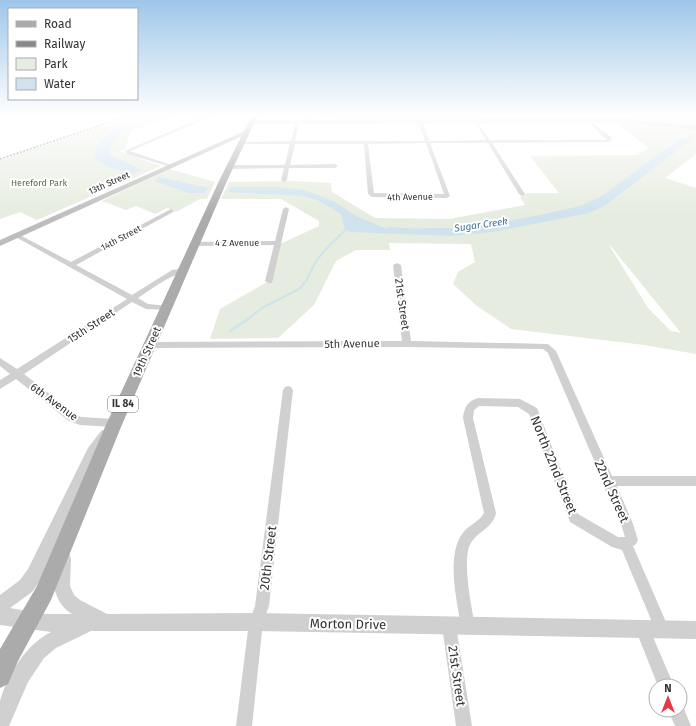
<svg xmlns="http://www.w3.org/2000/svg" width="696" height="726" viewBox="0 0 696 726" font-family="'Fira Sans',sans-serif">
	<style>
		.green { fill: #e6ecdf; fill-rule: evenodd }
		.water { fill: #cfe2ee }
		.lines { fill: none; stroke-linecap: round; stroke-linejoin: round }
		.stream-far2 { stroke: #cfe2ee; stroke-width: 1.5 }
		.stream-far1 { stroke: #cfe2ee; stroke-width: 2 }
		.stream { stroke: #cfe2ee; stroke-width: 2.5 }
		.minor { fill: #d0d0d0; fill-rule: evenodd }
		.tertiary { fill: #d0d0d0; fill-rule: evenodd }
		.secondary { fill: #bdbdbd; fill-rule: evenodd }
		.primary { fill: #ababab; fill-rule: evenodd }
		.rail { stroke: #888; stroke-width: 1.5; stroke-dasharray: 2 1.5; stroke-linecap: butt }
		.labels { text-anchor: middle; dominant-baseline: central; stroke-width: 4; stroke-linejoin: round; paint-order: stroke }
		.far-park-label { font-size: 9px; fill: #56703f; stroke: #fff }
		.far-street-label { font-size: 9px; fill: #333; stroke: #fff }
		.far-water-label { font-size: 10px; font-style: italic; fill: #3f7597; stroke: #fff }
		.shield { fill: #fff; stroke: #707070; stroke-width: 1 }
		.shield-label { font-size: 10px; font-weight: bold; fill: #333 }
		.street-label { font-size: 11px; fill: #333; stroke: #fff }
		.near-street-label { font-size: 13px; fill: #333; stroke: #fff }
	</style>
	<rect width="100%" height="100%" fill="#fff"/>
	<g class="green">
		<path d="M135 115 175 116 131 131 125 149 119 151 161 166 37 220 20 212 0 219V160Z"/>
		<path d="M638 115H696V126L648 121 642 119Z"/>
		<path d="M615 123H650L696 129V154L665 178 696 188V354L644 345 511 329 477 306 453 284 458 272 475 262 471 244 389 243 390 250H356L336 261 314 305 278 338 210 339 220 309 272 279 280 244 319 226V221L281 199H221L229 182 291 181 331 183 332 192 375 218 449 219 525 205 520 197 527 193H559L530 156 637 155 649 148ZM609 245H610L681 333 671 331 648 308Z"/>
		<path d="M169 169 215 182 207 199H200L176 212 167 208 155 214 136 206 126 210 102 201Z"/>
	</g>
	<g class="water">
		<path d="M132 115 142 116C128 131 114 131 109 154L142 170 134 174 108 167 94 157C97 136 116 129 132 118Z"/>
		<path d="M681 138 692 139 606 205 589 213 493 232 452 236 351 232 345 229 341 214 317 200 304 196 227 192 231 187H278L304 190 335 202 356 216 384 228 400 229 474 227 535 216 580 206 602 196Z"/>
		<path d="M160 177 209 188 204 193H189L154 181Z"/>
	</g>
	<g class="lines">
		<g class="stream-far2">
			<path d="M685 140 696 132"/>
			<path d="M389 228 412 229"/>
			<path d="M339 236 347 228"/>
		</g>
		<path class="stream-far1" d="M246 320 264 307 299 289 306 281 315 263 324 251 340 235"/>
		<path class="stream" d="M230 331 248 319"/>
		<g class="minor">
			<path d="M208 115H215L130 151 171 165V167L127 154 125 151Z"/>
			<path d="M242 115H256V116L254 117Z"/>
			<path d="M308 115H312L310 122 307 121Z"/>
			<path d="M411 115H415V122L412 121Z"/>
			<path d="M630 115H634L638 123H636Z"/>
			<path d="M298 120 300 121 295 141H425L418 121 420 120 422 121 429 141 486 140 474 121 476 120 490 140H607L588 122 589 120 611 137V141L609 142 492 143 525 194 522 196 519 194 488 143H430L450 196 447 198 372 197 368 194 364 144H295L290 165 335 164 338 166 335 168H289L287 180 284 182 281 180 284 168 230 169 227 167 230 165H285L290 144H242L240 143 242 142 291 141 296 121ZM426 143 444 194 374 193 368 144Z"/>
			<path d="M286 207 289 209 272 283H269L265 281 274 245 195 246 192 244 195 242 275 241 283 209Z"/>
			<path d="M171 209 174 211 173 212 76 265 132 295 172 270 186 268V272C168 276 153 288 138 298L148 304 169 306 170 308 169 310 146 309 132 302 24 374 77 415 81 417 114 419 118 420 119 423 118 426 114 427 80 425 69 421 16 379 0 389V380L10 374 0 366V358L17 369 127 299 14 236V234H18L71 262Z"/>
			<path d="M397 263 401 265 411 341 548 344 556 351 612 476H696V486H617L633 524 638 540 636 544 633 546 669 629 667 634 662 636 657 634 622 550 612 547 570 522 529 414 518 407 479 406 474 410 473 418 496 513C493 528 478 531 471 543 461 557 472 609 475 626L473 631 468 633 463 631 461 626C457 601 446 557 462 534 467 526 479 522 484 513L463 418C464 407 468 401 478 398L520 399 537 408 578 514 618 537H625L621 524 601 481 602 479 548 353 543 349 407 347 150 348 146 345 150 342 402 341 393 265Z"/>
			<path d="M288 386 291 387 293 390 269 606 263 622 252 726H236L249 622 255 606 283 390 285 387Z"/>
			<path d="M449 619 454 621 456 626 472 726H456L442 626 444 621Z"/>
			<path d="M642 621 647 623 674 686H658L635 628 637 623Z"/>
			<path d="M680 704H682L691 726H675L668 710H680Z"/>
		</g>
		<g class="tertiary">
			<path d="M626 119 696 126V130L626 123 252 124 249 122 252 120Z"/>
			<path d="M106 429 111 431 112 435 98 456 40 581 32 592 10 608 46 614H72C52 602 49 574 57 553L63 551 69 553 71 559 70 586 74 595 80 600 107 614 256 613 696 621V639L256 631H91L56 648 44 658 28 682 9 726H0C0 718 0 708 0 701 8 673 26 645 51 632L0 625V595L20 580 28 569 88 448 101 431Z"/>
		</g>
		<path class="secondary" d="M247 130 249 131V133L0 246V240Z"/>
		<path class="primary" d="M252 115H258L227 181 121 427 51 600 18 661 8 684 0 688V649L37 586 105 427 219 181Z"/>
		<path class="rail" d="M0 159 131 115"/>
	</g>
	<linearGradient id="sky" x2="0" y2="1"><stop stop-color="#9ec6ea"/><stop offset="0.53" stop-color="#fff"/><stop offset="1" stop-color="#fff" stop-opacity="0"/></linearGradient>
	<rect width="696" height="217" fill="url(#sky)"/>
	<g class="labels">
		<g class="far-park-label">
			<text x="39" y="183">Hereford Park</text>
		</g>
		<g class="far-street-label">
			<text transform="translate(109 183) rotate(-24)">13th Street</text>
			<text transform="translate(410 197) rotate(-1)">4th Avenue</text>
			<text transform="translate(121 238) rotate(-28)">14th Street</text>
			<text x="237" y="243">4 Z Avenue</text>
		</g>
		<g class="far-water-label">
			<text transform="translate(481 225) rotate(-8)">Sugar Creek</text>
		</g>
		<rect class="shield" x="108" y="396" width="30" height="16" rx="3"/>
		<g class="shield-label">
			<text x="123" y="404">IL 84</text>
		</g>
		<g class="street-label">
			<text transform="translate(402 304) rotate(82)">21st Street</text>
			<text transform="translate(91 326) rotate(-33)">15th Street</text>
			<text transform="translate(352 344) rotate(-1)">5th Avenue</text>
			<text transform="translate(147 352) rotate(-66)">19th Street</text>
			<text transform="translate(54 402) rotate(36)">6th Avenue</text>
		</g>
		<g class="near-street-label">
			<text transform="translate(554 465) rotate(68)">North 22nd Street</text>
			<text transform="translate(612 491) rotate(66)">22nd Street</text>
			<text transform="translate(268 558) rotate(-83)">20th Street</text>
			<text transform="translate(348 624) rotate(1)">Morton Drive</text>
			<text transform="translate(457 676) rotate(82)">21st Street</text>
		</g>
	</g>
	<rect x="8" y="8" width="130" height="92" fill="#ffffff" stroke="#adadad"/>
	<rect x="16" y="21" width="20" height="6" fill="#ababab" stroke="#adadad"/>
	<text x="44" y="28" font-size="12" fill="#333333">Road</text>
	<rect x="16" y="41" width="20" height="6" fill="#888888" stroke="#adadad"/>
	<text x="44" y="48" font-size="12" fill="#333333">Railway</text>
	<rect x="16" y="58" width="20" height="12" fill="#e6ecdf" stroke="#adadad"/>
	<text x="44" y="68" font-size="12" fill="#333333">Park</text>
	<rect x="16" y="78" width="20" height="12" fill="#cfe2ee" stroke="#adadad"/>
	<text x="44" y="88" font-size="12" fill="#333333">Water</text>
	<g transform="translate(668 698)"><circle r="19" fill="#ffffff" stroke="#adadad"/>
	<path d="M0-3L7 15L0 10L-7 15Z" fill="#e63946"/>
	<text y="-6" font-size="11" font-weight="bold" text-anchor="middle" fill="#333333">N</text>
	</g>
</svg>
